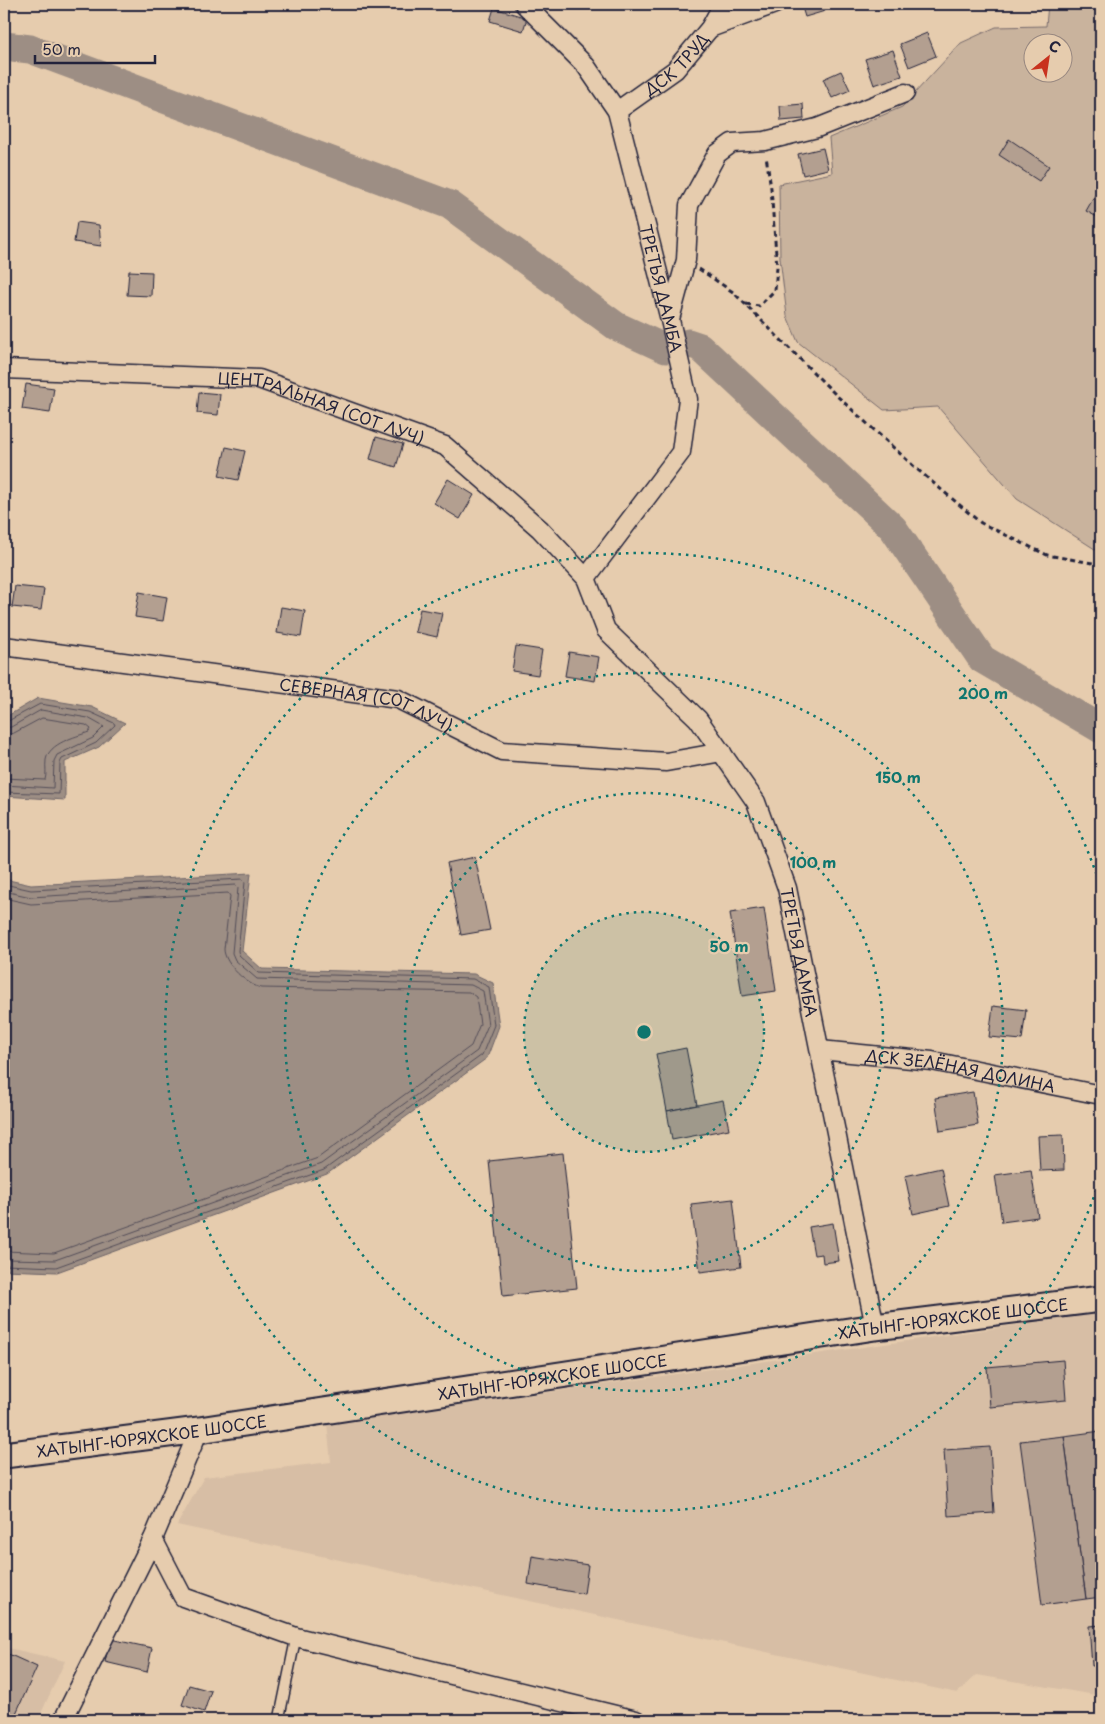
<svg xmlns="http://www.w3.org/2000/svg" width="1105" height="1724" viewBox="0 0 1105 1724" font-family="'Playpen Sans',sans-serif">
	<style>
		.built { fill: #d7bea5 }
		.green { fill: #c9b39d; stroke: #766a6c; fill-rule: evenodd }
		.water { fill: #9d8e84; stroke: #6c6367 }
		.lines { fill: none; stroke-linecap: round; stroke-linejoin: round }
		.shore { stroke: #534d58; stroke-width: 1 }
		.river { stroke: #9d8e84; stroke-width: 29 }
		.building { fill: #b39f90; stroke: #22223b }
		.lane-casing { stroke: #22223b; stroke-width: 12 }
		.street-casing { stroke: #22223b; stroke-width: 21 }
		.secondary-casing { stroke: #22223b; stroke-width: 29 }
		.path { stroke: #22223b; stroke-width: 3; stroke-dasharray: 5 4; stroke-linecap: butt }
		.lane { stroke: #e6ccae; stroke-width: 9 }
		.street { stroke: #e6ccae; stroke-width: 18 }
		.secondary { stroke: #e6ccae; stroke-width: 25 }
		.ring { fill: none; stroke: #0f766e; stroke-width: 2.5; stroke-dasharray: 2.5 5 }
		.labels { text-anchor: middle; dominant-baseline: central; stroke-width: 4.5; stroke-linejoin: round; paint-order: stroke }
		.street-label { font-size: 16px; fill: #22223b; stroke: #e6ccae }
		.centre { fill: #0f766e; stroke: #e6ccae; stroke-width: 2.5 }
		.ring-label { font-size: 15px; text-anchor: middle; font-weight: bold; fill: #0f766e; stroke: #e6ccae; stroke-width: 4.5; stroke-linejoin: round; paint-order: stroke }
	</style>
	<rect width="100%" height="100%" fill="#e6ccae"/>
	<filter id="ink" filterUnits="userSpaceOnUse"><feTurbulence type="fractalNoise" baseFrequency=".02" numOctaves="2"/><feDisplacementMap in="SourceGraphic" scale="10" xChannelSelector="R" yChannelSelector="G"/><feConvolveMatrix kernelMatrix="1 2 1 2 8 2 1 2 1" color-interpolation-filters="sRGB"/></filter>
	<g filter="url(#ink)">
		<g class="built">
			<path d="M1101 1313V1696L977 1675 957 1693 177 1525 204 1477 331 1462 327 1424Z"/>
			<path d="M4 1647 65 1661 38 1720H4Z"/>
		</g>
		<path class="green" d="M1048 4H1101V553L1017 499 938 407 884 410 798 342 787 316 780 258 779 184 832 173 829 138 902 107 961 43 996 27 1046 26ZM1032 42H1062V72H1032Z"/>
		<g class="water">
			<path d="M38 698 92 707 125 723 99 747 65 762V800L4 796V718Z"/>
			<path d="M251 873 242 951 262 969 474 974 493 983 499 1026 487 1058 327 1174 57 1272 4 1270V879L31 885Z"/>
		</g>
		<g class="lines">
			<g class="shore">
				<path d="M4 722 8 721 40 704 90 712 114 723 115 725 96 743 62 759 60 763 59 794 4 792"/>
				<path d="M4 728 11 727 41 710 88 718 104 727 93 738 57 755 54 761 53 788 4 785"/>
				<path d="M4 735 14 733 42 718 86 725 91 729 89 732C75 737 49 743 46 760 45 767 47 774 45 780L4 778"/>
				<path d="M4 884 31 890 243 879 245 882 238 951 239 955 259 973 473 979 489 987 494 1025 482 1055 324 1170 56 1267 4 1265"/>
				<path d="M4 891 31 897 236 885 238 888 232 953 235 960 257 979 471 985 483 991 488 1025 477 1051 321 1164 55 1260 4 1259"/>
				<path d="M4 898 31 904 228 893 230 896 224 949C224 964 248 986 262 988L469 992 476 997 480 1024 471 1046 318 1158 54 1253 4 1251"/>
			</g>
			<g class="river">
				<path d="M4 46 30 49 450 205 616 326 666 349"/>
				<path d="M688 343 700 347 893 528 982 659 1101 729"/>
			</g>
		</g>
		<g class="building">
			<path d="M801 4H823L825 11 805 17Z"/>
			<path d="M494 8 527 18 523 31 490 21Z"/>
			<path d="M927 33 936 56 909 67 900 44Z"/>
			<path d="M893 50 902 76 874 85 865 59Z"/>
			<path d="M841 71 850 90 832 98 823 79Z"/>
			<path d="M803 104 804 119 781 121 780 106Z"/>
			<path d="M1009 139 1049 166 1039 181 999 155Z"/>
			<path d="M823 148 828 169 803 175 798 154Z"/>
			<path d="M1098 190 1101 192V219L1086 211Z"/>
			<path d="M77 222 99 225 101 246 74 242Z"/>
			<path d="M129 271 152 272 151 296 127 295Z"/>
			<path d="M26 384 54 388 50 413 22 409Z"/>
			<path d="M199 392 220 394 218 415 197 413Z"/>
			<path d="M376 437 403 444 396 467 370 459Z"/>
			<path d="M226 447 245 451 238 480 219 476Z"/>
			<path d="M448 479 474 495 460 519 434 503Z"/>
			<path d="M15 586 44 589 41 610 12 607Z"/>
			<path d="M139 592 167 597 163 621 135 617Z"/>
			<path d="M281 607 305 611 301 637 277 633Z"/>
			<path d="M420 609 442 613 437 637 415 632Z"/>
			<path d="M516 646 542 650 538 675 512 671Z"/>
			<path d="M569 652 599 657 595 681 565 676Z"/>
			<path d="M475 857 490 930 461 935 447 863Z"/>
			<path d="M764 908 776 991 742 996 730 913Z"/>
			<path d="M993 1006 1026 1010 1022 1040 989 1037Z"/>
			<path d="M686 1048 697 1105 667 1111 656 1054Z"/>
			<path d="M973 1092 978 1125 940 1131 935 1098Z"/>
			<path d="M723 1100 729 1129 672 1140 667 1111Z"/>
			<path d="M1063 1135 1064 1170 1040 1171 1038 1136Z"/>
			<path d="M563 1153 577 1288 503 1296 489 1161Z"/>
			<path d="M941 1168 949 1206 913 1214 905 1176Z"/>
			<path d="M1031 1170 1038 1217 1002 1222 995 1175Z"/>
			<path d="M733 1199 741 1267 700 1272 691 1204Z"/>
			<path d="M833 1223 839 1261 823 1263 822 1254 814 1255 809 1227Z"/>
			<path d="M1063 1360 1066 1400 990 1407 987 1367Z"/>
			<path d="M1101 1431V1597L1086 1599 1064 1436Z"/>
			<path d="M1064 1436 1086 1599 1042 1605 1020 1441Z"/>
			<path d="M990 1447 994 1513 948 1516 944 1450Z"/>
			<path d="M532 1556 588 1565 584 1594 528 1584Z"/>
			<path d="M1101 1625V1665L1092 1666 1089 1626Z"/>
			<path d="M110 1639 152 1648 147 1672 105 1662Z"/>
			<path d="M4 1652 37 1667 13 1720H4Z"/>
			<path d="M189 1685 211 1691 204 1712 182 1705Z"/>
			<path d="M342 1713 353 1720H338Z"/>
		</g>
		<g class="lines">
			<g class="lane-casing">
				<path id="lane" d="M279 1720 296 1637"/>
			</g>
			<g class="street-casing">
				<g id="street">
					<path id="s1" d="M524 4 586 66 617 111 670 320 688 399 681 452 586 578"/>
					<path d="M710 28 775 4"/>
					<path id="s2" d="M617 111 675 70 710 28 723 4"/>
					<path d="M670 319 686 260 689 205 717 154 732 143 765 141 817 128 905 93"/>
					<path id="s3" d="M4 369 259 379 445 446 540 529 586 578 606 630 698 719 756 802 787 888 875 1327"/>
					<path id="s4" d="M4 646 398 699 502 751 666 762 722 752"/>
					<path id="s5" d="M820 1050 932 1061 1101 1095"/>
					<path d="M153 1539 183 1597 296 1637 636 1720"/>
					<path d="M63 1720 153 1539 199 1430"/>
				</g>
			</g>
			<g class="secondary-casing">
				<g id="secondary">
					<path id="s6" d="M4 1455 199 1430 875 1327 1101 1299"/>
				</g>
			</g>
			<g class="path">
				<path d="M699 269 733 292 837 396 918 470 981 523 1047 555 1098 564 1101 563"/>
				<path d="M746 304 759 306 775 290 777 267 771 188 766 156"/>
			</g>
			<use href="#lane" class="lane"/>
			<use href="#street" class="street"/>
			<use href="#secondary" class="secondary"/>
		</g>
	</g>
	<circle cx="644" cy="1032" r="120" fill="#0f766e" fill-opacity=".12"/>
	<g class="ring">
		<circle cx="644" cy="1032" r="120"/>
		<circle cx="644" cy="1032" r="239"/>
		<circle cx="644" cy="1032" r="359"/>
		<path d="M1101 1176A479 479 0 1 1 1101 888"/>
	</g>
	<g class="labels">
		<g class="street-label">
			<text stroke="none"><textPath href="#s2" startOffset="76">ДСК ТРУД</textPath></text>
			<text stroke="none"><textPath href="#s1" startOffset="325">ТРЕТЬЯ ДАМБА</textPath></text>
			<text stroke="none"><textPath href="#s3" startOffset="322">ЦЕНТРАЛЬНАЯ (СОТ ЛУЧ)</textPath></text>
			<text stroke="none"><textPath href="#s4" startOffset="368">СЕВЕРНАЯ (СОТ ЛУЧ)</textPath></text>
			<text stroke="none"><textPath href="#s3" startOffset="1088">ТРЕТЬЯ ДАМБА</textPath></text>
			<text stroke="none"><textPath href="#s5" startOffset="142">ДСК ЗЕЛЁНАЯ ДОЛИНА</textPath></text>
			<text stroke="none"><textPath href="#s6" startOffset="959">ХАТЫНГ-ЮРЯХСКОЕ ШОССЕ</textPath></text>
			<text stroke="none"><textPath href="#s6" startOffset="554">ХАТЫНГ-ЮРЯХСКОЕ ШОССЕ</textPath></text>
			<text stroke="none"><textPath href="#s6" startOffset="149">ХАТЫНГ-ЮРЯХСКОЕ ШОССЕ</textPath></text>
		</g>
	</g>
	<circle cx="644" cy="1032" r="8" class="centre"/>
	<g class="ring-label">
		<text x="983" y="699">200 m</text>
		<text x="898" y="783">150 m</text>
		<text x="813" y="868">100 m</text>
		<text x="729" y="952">50 m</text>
	</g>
	<rect width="1105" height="1724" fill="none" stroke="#e6ccae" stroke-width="20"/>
	<rect x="10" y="10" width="1085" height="1704" fill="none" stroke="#22223b" stroke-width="2" filter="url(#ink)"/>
	<g transform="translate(1048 58) rotate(30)"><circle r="24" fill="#e6ccae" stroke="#988880"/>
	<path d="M0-4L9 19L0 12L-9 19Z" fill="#c8321e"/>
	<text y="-8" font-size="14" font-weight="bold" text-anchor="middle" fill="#22223b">С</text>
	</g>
	<path d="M35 55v8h120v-8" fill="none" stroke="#22223b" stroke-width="2.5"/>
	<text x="42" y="55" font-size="15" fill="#22223b" stroke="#e6ccae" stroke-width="4" paint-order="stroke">50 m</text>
</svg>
